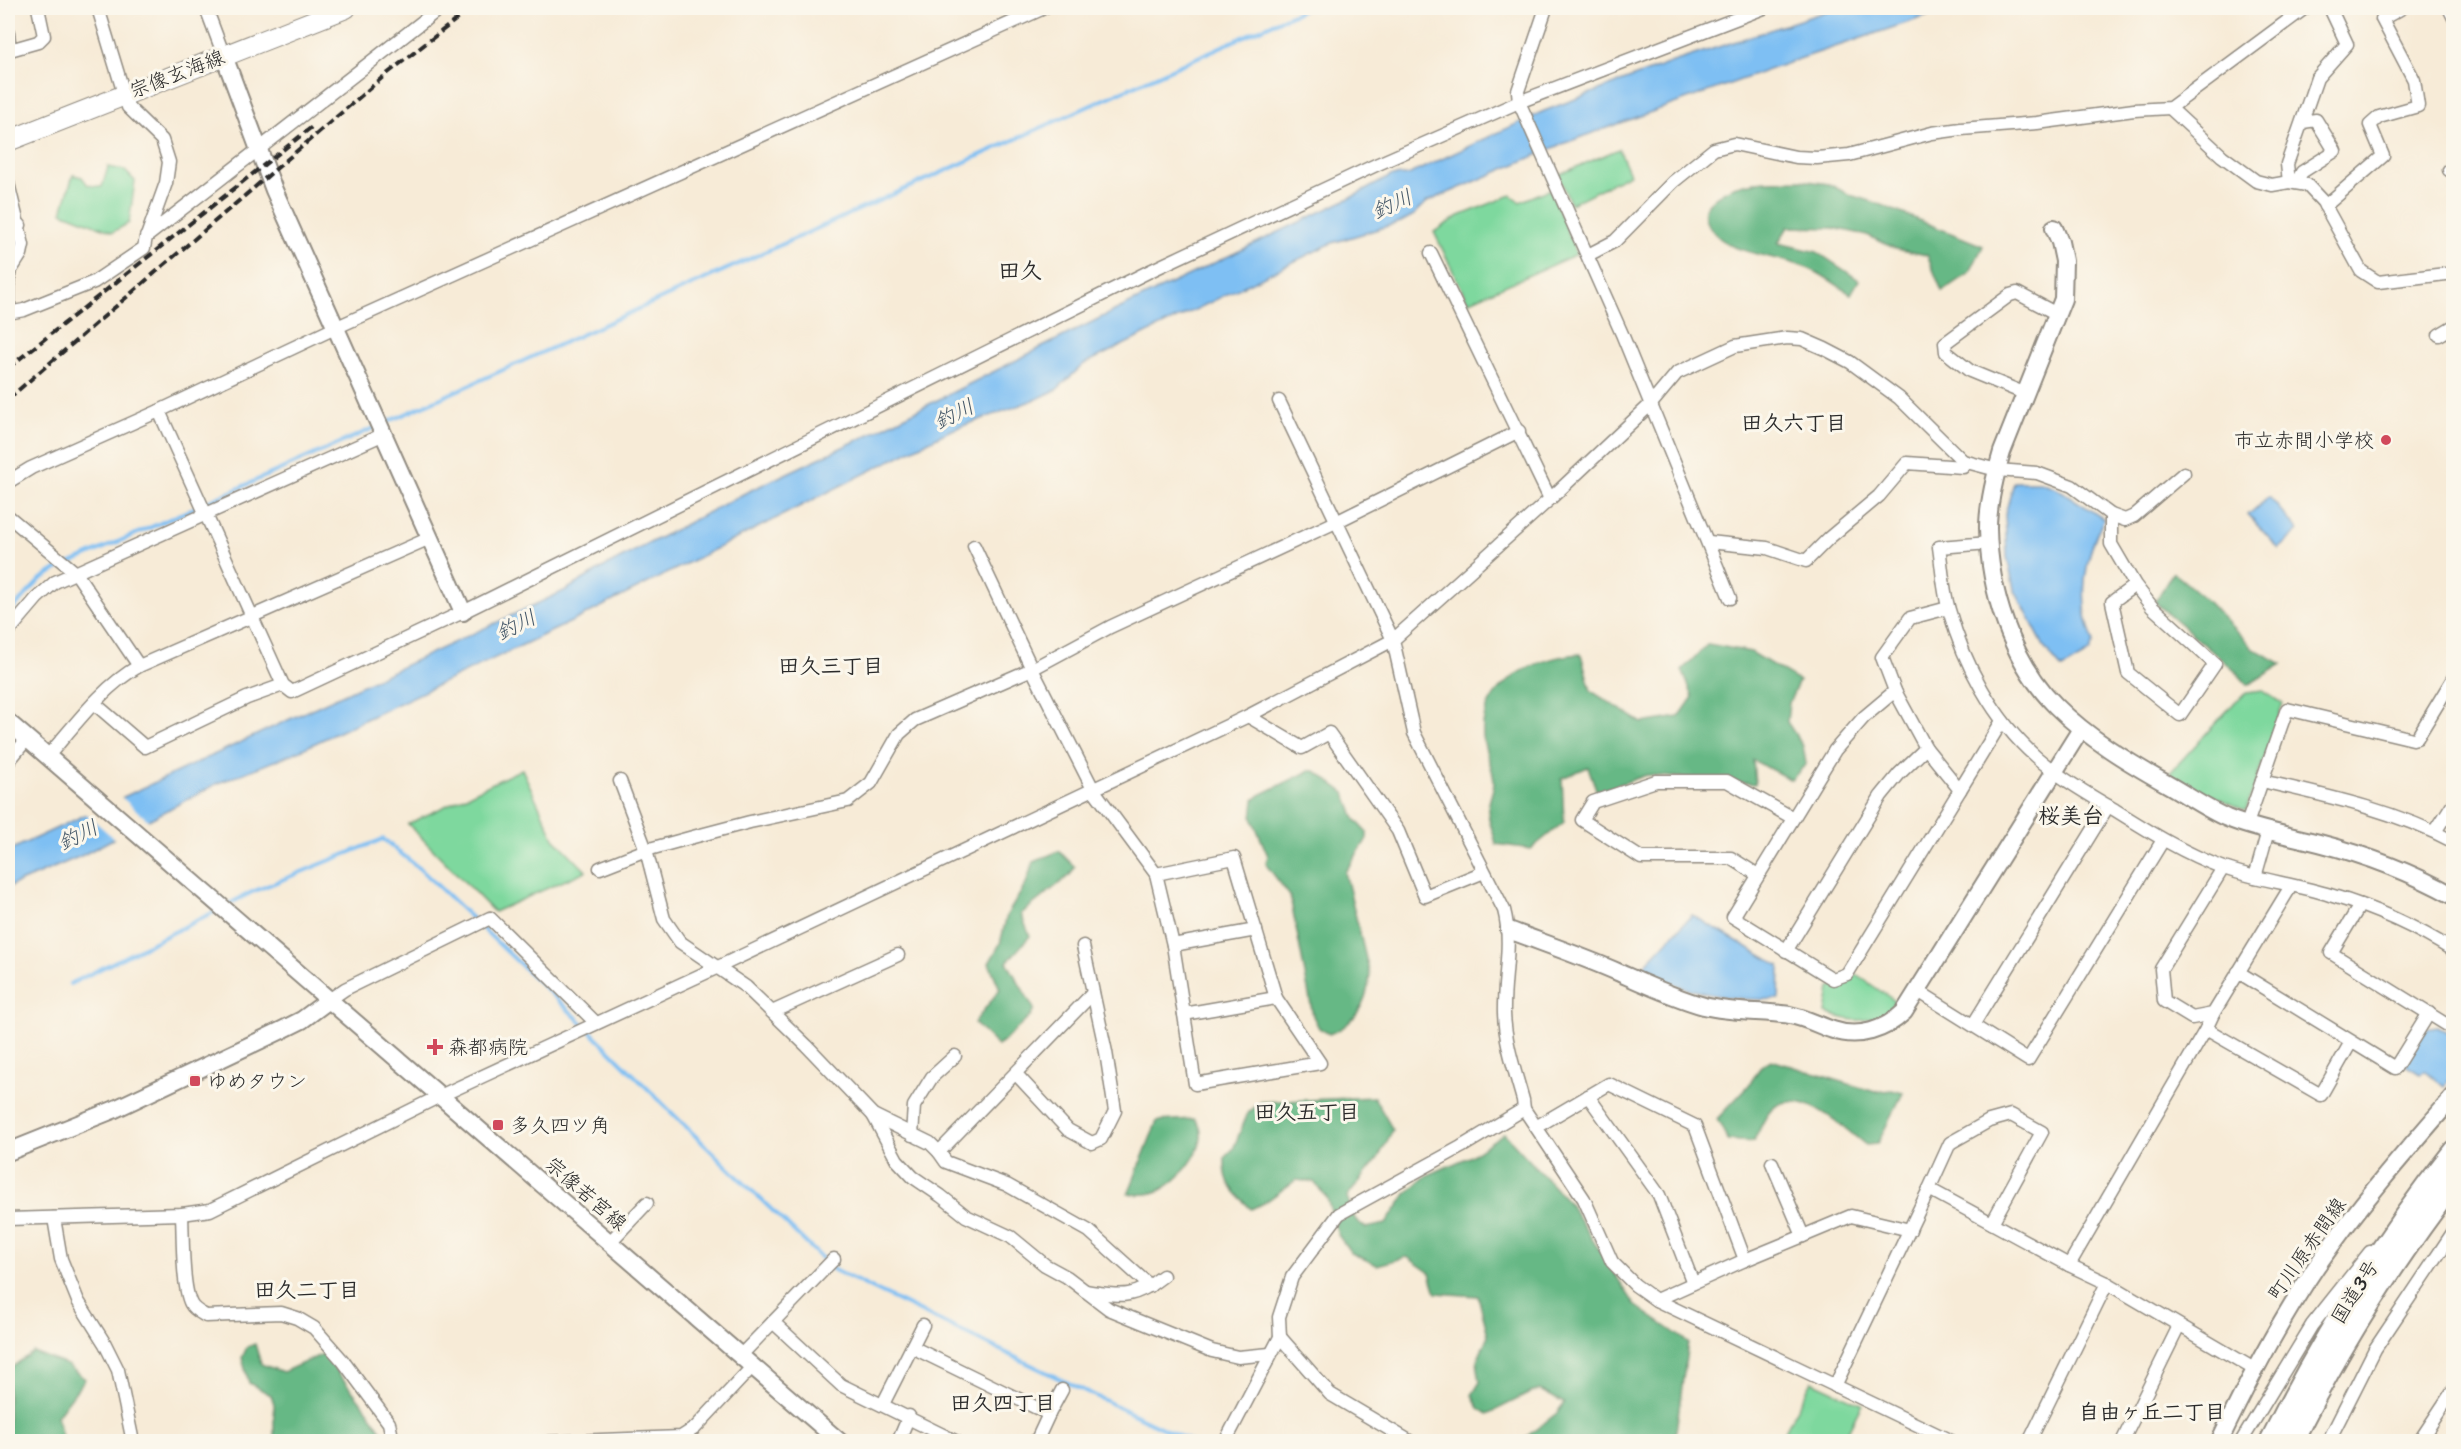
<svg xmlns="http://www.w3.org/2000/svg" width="2461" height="1449" viewBox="0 0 2461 1449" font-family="Sriracha,'Klee One',sans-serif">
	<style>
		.green { fill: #7ed89e; stroke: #548264; stroke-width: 1.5 }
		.forest { fill: #66b885; stroke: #487258; stroke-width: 1.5 }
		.water { fill: #7ebff3; stroke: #54758f; stroke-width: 1.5 }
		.pier { fill: #f7ebd7 }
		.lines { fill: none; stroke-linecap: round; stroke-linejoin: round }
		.stream { stroke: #7ebff3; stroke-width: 4 }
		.street-casing { stroke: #918b81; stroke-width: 15 }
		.secondary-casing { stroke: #918b81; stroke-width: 20 }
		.primary-casing { stroke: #918b81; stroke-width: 22 }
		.highway-casing { stroke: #918b81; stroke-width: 26 }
		.street { stroke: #fff; stroke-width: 12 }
		.secondary { stroke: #fff; stroke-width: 16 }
		.primary { stroke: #fff; stroke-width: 20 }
		.highway { stroke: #fff; stroke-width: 22 }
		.rail { stroke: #2b2b2b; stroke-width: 4; stroke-dasharray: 9 4.5; stroke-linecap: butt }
		.poi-dot { fill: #d1495b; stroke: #fbf7ec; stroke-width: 2 }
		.labels { text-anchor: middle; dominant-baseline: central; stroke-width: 6; stroke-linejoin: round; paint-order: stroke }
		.street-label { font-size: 20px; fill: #2b2b2b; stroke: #fbf7ec }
		.poi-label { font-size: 20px; fill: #2b2b2b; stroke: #fbf7ec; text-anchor: start }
		.water-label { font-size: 21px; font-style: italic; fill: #445767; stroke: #fbf7ec }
		.neighbourhood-label { font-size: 21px; font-weight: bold; fill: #2b2b2b; stroke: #fbf7ec }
		.quarter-label { font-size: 22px; font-weight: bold; fill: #2b2b2b; stroke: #fbf7ec }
	</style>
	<rect width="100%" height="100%" fill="#fbf7ec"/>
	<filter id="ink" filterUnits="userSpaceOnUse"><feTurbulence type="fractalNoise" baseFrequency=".0167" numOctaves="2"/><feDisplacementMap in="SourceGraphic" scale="12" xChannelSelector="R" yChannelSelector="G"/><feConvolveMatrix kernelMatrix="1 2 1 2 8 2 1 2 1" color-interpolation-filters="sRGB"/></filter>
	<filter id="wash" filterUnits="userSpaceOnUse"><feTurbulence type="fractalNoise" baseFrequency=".008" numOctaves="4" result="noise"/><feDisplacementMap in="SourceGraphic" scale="24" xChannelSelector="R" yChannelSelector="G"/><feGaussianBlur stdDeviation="1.35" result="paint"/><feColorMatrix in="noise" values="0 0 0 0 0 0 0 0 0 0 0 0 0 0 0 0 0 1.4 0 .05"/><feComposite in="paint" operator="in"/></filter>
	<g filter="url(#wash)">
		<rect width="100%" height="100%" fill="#f7ebd7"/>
		<g class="green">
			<path d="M1619 149 1630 174 1571 204 1558 175Z"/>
			<path d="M108 167 124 170 135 181 129 223 113 232 62 212 73 175 82 177 88 185 102 187Z"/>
			<path d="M1550 189 1577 254 1468 302 1434 232 1457 217 1511 195 1520 202Z"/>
			<path d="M2263 691 2283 704 2246 811 2168 775 2236 701 2247 693Z"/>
			<path d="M522 769 554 838 586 871 494 912 408 824Z"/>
			<path d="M1857 975 1898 1003C1873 1024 1857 1024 1826 1013L1830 988 1848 982Z"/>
			<path d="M1812 1381 1862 1404 1843 1441 1779 1442Z"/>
		</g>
		<g class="forest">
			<path d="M1801 180 1829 184 1850 195 1876 203 1983 246 1970 272 1942 291 1927 255 1896 249 1867 235 1833 228 1788 227 1778 243 1817 252 1859 280 1851 294C1838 286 1825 276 1812 270 1787 258 1757 257 1732 246 1718 239 1695 219 1709 203 1733 178 1769 181 1801 180Z"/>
			<path d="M2173 572 2204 598 2253 648 2282 664 2248 685 2236 672 2155 602Z"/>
			<path d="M1708 644 1751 652 1799 681 1789 703 1787 722 1803 746 1806 764 1791 780 1753 760 1755 784 1647 775 1597 792 1588 767 1562 778 1564 822 1531 849 1496 844C1494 833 1487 819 1488 808 1489 799 1494 790 1494 781 1493 766 1484 752 1483 736 1479 684 1537 656 1581 654L1591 691 1642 723 1679 717 1693 697 1682 670Z"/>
			<path d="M1309 771H1315L1345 793 1355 819 1367 832V839L1345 872 1370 975C1367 1001 1356 1025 1329 1034L1319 1028 1313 1016 1290 896 1267 866 1266 862 1268 856 1252 818 1254 800 1260 795Z"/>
			<path d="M1059 851 1075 867 1070 875 1021 914 1030 936 1007 962 1034 1009 1031 1016 998 1046 974 1023 1000 989 989 963 1000 944 1007 915 1026 884 1033 862Z"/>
			<path d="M1771 1060 1875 1092 1892 1090 1903 1093 1877 1144 1866 1145C1844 1128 1805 1089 1776 1106 1765 1113 1760 1131 1753 1142L1728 1140 1717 1119 1749 1085 1761 1066Z"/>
			<path d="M1374 1097 1393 1130 1378 1158 1347 1197 1355 1219 1366 1228 1386 1224 1406 1194 1426 1176 1469 1157 1504 1133 1568 1202 1635 1305 1688 1342 1676 1431 1668 1441H1521L1557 1413 1564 1403 1540 1390 1530 1393 1488 1414 1479 1408 1472 1395 1480 1382 1477 1361 1488 1335 1478 1296 1436 1293 1430 1273 1407 1257 1377 1265 1351 1253 1338 1235 1327 1198 1314 1182 1296 1180 1264 1203 1251 1209C1232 1189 1224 1185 1225 1157L1233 1149 1248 1113 1261 1102Z"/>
			<path d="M1195 1119C1214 1141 1183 1177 1164 1188 1153 1195 1141 1195 1128 1194L1157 1121Z"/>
			<path d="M255 1344 261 1364 283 1372 323 1354 369 1412 388 1441H274V1404L271 1395 249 1383 242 1358 247 1347Z"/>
			<path d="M33 1352 67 1365 85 1379 57 1416 63 1441H8V1370Z"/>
		</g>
		<g class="water">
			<path d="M1836 8H1951L1799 59 1565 143 1427 202 1414 215 1401 222 1332 243 1084 364 1056 390 1039 398 949 431 573 621 292 754 216 784 81 856 8 887V851L566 590 604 567 747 492 860 439 1112 312 1358 194 1391 176 1408 175 1544 111 1673 62Z"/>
			<path d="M2014 482H2040L2057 488 2104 519C2084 554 2077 605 2094 642L2089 653 2062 669 2046 650 2014 589 2007 557 2005 514Z"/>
			<path d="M2269 497 2299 531 2279 549 2248 515Z"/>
			<path d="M1692 915 1780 966 1779 999C1726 1002 1688 991 1639 971Z"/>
			<path d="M2437 1026 2453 1036V1076L2444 1086 2425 1070 2420 1074 2405 1065 2427 1028Z"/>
		</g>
		<path class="pier" d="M120 796 150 822 116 840 84 812Z"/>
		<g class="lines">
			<g class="stream">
				<path d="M383 424 1307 8"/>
				<path d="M8 614 41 579 57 569 376 427"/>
				<path d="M227 905 252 892 383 839 420 869 581 1022 681 1122 834 1270 1191 1442"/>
				<path d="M70 984 218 910"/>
			</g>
		</g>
	</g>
	<g filter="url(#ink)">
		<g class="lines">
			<g class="street-casing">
				<g id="street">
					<path d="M98 8 128 107 162 140 169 162 166 183 147 236"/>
					<path d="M206 8 224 56"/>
					<path d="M1546 8 1518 91 1519 102 1622 334 1730 598"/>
					<path d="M2449 8 2454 18"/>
					<path d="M8 32 10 50 38 42 44 36 38 8"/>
					<path d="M2170 108 2222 156 2256 181 2272 185 2289 182 2307 185 2323 202 2361 271 2378 282 2454 273"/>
					<path d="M2449 170 2454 168"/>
					<path d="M2289 182 2287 164 2317 78 2347 44 2330 8"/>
					<path d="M8 183 23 245 21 254 9 273V311"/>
					<path d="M2296 183 2302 172 2335 151 2316 120 2303 122"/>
					<path d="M2325 206 2383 156 2370 125 2379 117 2418 106 2414 80 2382 19 2402 8"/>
					<path d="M8 231 20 225"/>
					<path d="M1431 253 1550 499"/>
					<path d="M1588 255 1615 241 1673 182 1714 149 1734 144 1796 157 1817 158 1849 155 1932 133 1961 129 2037 123 2134 110 2170 108 2305 8"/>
					<path d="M8 313 24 310 94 282 144 248 146 237 440 8"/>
					<path d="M2439 335 2454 326"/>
					<path d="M2026 394 1970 371 1946 352 1945 343 2010 295 2017 293 2057 314"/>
					<path d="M1279 401 1393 640 1414 733 1504 910C1513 944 1503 978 1504 1013 1505 1043 1515 1071 1523 1100L1524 1109 1584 1199 1612 1262 1635 1285 1656 1300 1953 1442"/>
					<path d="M159 411 283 685 292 692 463 612 1150 271 1378 164 1519 102 1764 8"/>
					<path d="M8 482 31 468 159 411 335 328 1044 8"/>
					<path d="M2111 515V544L2135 585 2112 602 2128 673 2180 715 2215 664 2152 607 2135 585"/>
					<path d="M8 516 76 573 139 666"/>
					<path d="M1709 542 1767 548 1806 561 1829 538 1879 496 1907 463 1963 467V461"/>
					<path d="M1989 543 1939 547C1942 567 1943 590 1949 610 1964 664 1993 719 2036 757 2060 778 2088 794 2115 810 2150 832 2185 854 2224 868 2258 880 2295 884 2330 895 2374 908 2415 926 2454 951"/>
					<path d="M974 546 1032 669 1093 789 1156 874"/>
					<path d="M1948 608 1910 618 1882 657 1895 691 1926 748 1960 790 2002 721"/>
					<path d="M8 632 37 598 55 582 382 435"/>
					<path d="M1895 691 1864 717 1835 750 1733 917 1833 979 1847 974 1960 790"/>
					<path d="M94 703 145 747 247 698 283 685"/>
					<path d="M1248 716 1302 748 1329 733 1398 831 1425 896 1484 872"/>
					<path d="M47 757C75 725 102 687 139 666L430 538"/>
					<path d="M8 762 27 739"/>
					<path d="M620 781 646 850 664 919 680 942 746 987 807 1046 873 1115 930 1143 939 1152 1093 993"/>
					<path d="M2262 781C2327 796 2394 810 2454 842"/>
					<path d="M2247 824 2287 709 2413 739 2417 738 2454 677"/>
					<path d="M2435 832 2454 802"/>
					<path d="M1234 858 1276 998 1320 1063 1195 1084 1173 945 1156 874Z"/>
					<path d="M600 868 646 850 693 837 750 822 848 801 871 783 899 734 915 720 1032 669 1110 627 1338 521 1519 431"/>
					<path d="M2223 868 2161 969 2164 1001 2192 1018 2213 1014 2291 886"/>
					<path d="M1758 875 1731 858H1641L1582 820 1593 802 1656 781H1727L1793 818"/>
					<path d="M2255 877 2268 831"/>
					<path d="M2360 905 2331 953 2452 1028 2454 1026"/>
					<path d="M1173 945 1256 930"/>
					<path d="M1786 951 1881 796 1899 774 1926 748"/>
					<path d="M2238 972 2395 1068 2429 1013"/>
					<path d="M1918 991 2028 1060 2163 840"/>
					<path d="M329 1000 345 989 490 918 595 1022"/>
					<path d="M772 1012 898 955"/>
					<path d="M1184 1014 1276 998"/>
					<path d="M1973 1025 2108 806"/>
					<path d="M2206 1029 2321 1095 2351 1042"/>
					<path d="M1016 1074 1068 1130 1092 1143 1101 1139 1115 1111 1106 1052 1083 946"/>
					<path d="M1588 1096 1659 1195 1693 1283"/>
					<path d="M873 1115 897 1160 913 1177 941 1196 966 1216 1011 1237 1045 1265 1067 1277 1109 1309 1212 1351 1238 1357 1270 1354"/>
					<path d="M1536 1127 1609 1084 1695 1126 1745 1260 1656 1300"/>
					<path d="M912 1135 914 1106 932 1077 955 1056"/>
					<path d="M939 1152 946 1162 1007 1185 1089 1231 1150 1286"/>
					<path d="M1929 1189 1950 1143 1989 1121 2011 1115 2042 1132 1992 1223"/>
					<path d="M182 1214C183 1236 182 1287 191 1304 194 1310 201 1313 206 1316L281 1313 297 1318 314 1328 343 1361 389 1423 393 1442"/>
					<path d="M54 1218 61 1259 78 1301 105 1344 118 1370 133 1442"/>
					<path d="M8 1219 182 1214 210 1210 440 1096 716 968 1248 716 1393 640 1550 499 1651 404 1677 373 1735 346 1787 338 1802 339 1825 349 1850 362 1899 398 1963 461 1997 470 2037 473 2072 486 2111 515 2125 520 2134 516 2184 473"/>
					<path d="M1803 1236 1851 1216 1910 1230"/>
					<path d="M610 1242 647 1203"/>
					<path d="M1745 1260 1803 1236 1772 1163"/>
					<path d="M2069 1265 2206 1029 2213 1014"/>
					<path d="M1085 1291C1121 1296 1133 1300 1163 1276"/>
					<path d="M773 1322 841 1385 957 1442"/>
					<path d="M1280 1337 1330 1394 1411 1442"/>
					<path d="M912 1347 1049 1414 1036 1442"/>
					<path d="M741 1355 834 1259"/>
					<path d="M1835 1386 1929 1189 2069 1265 2107 1283 2254 1369"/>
					<path d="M883 1404 923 1325"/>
					<path d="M1049 1414 1062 1390"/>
					<path d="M549 1442 681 1437 695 1428 753 1366"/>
					<path d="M898 1442 909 1416"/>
					<path d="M1225 1442 1280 1337 1279 1317 1292 1277 1339 1214 1461 1147 1524 1109"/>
					<path d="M2029 1442 2107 1283"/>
					<path d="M2122 1442 2179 1326"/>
					<path d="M2241 1442 2312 1325 2370 1252"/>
					<path d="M2328 1442 2375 1349 2454 1231"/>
					<path d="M2419 1442 2454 1389"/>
				</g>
			</g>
			<g class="secondary-casing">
				<g id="secondary">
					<path d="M224 56 274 190 463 612"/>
					<path d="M2054 228 2060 242 2064 261 2063 299 2002 452C1995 476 1988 503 1988 528 1989 590 2011 661 2056 706 2088 738 2128 762 2167 784 2187 795 2206 809 2227 818 2256 830 2288 835 2319 843 2366 855 2411 872 2454 896"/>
					<path d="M8 722 840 1442"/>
					<path d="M1509 930C1546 944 1584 957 1620 973 1647 985 1675 998 1704 1006 1733 1013 1762 1011 1790 1015 1806 1018 1818 1025 1833 1030 1859 1039 1885 1030 1904 1012L2081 729"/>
					<path d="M8 1152 113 1110 282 1030 302 1020 329 1000"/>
					<path d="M2219 1442C2248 1381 2279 1322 2316 1267 2357 1207 2406 1151 2454 1096"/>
				</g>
			</g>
			<g class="primary-casing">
				<path id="primary" d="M8 141 346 8"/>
			</g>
			<g class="highway-casing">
				<g id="highway">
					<path d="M2271 1442C2323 1339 2382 1242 2454 1152"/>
					<path d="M2291 1442C2336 1350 2392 1262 2454 1181"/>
				</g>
			</g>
			<use href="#street" class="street"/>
			<use href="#secondary" class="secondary"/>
			<use href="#primary" class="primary"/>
			<use href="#highway" class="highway"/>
			<g class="rail">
				<path d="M8 368 313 126"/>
				<path d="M8 399 383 77 471 8"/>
			</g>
		</g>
	</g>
	<g class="poi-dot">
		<circle cx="2386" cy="440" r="6"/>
		<path d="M432 1038h6v6h6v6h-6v6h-6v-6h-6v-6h6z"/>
		<rect x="189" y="1075" width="12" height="12" rx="3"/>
		<rect x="492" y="1119" width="12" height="12" rx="3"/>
	</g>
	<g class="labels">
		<g class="street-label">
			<text transform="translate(177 74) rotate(-21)">宗像玄海線</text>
			<text transform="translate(586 1194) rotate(41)">宗像若宮線</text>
			<text transform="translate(2307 1249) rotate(-55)">町川原赤間線</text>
			<text transform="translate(2355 1292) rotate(-58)">国道3号</text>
		</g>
		<g class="poi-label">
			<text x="2374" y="440" text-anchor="end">市立赤間小学校</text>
			<text x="448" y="1047">森都病院</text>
			<text x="207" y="1081">ゆめタウン</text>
			<text x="510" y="1125">多久四ツ角</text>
		</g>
		<g class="water-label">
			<text transform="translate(1392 204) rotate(-24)">釣川</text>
			<text transform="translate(954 414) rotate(-26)">釣川</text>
			<text transform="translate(516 625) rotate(-26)">釣川</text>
			<text transform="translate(78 835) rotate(-26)">釣川</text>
		</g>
		<g class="neighbourhood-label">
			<text x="1794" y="423">田久六丁目</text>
			<text x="831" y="666">田久三丁目</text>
			<text x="1307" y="1112">田久五丁目</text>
			<text x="307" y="1290">田久二丁目</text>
			<text x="1003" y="1403">田久四丁目</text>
			<text x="2152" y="1412">自由ヶ丘二丁目</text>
		</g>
		<g class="quarter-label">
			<text x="1020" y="270">田久</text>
			<text x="2071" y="815">桜美台</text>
		</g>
	</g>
	<rect width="2461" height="1449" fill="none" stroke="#fbf7ec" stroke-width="30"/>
</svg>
